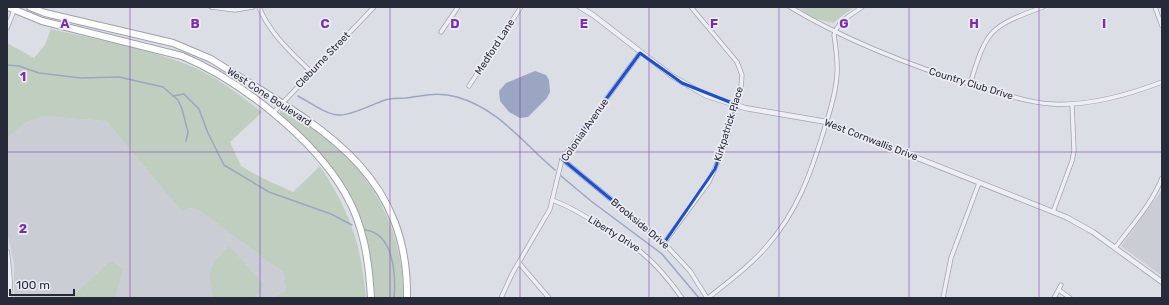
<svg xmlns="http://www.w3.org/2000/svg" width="1169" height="305" viewBox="0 0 1169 305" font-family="Rubik,sans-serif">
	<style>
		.built { fill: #cbcdd5 }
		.green { fill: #bfcebe }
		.water { fill: #9aa6c2 }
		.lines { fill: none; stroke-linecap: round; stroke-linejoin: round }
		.stream { stroke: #9aa6c2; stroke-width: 1.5 }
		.minor-casing { stroke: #a2a5ae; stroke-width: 5 }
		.tertiary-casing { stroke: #a2a5ae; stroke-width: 6 }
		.primary-casing { stroke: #9da1af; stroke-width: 8 }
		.minor { stroke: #eeeff4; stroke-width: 3.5 }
		.tertiary { stroke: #eeeff4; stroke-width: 4.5 }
		.primary { stroke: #fff; stroke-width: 6 }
		.marked { fill: none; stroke: #1d4ed8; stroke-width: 3; stroke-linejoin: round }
		.grid { fill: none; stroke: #7b2cbf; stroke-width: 1; stroke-opacity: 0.55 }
		.labels { text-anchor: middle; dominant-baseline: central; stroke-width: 3.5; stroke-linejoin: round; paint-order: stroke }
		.street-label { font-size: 10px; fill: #272b39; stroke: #ebedf3 }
		.grid-label { font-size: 13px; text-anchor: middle; font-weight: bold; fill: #7b2cbf; stroke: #ebedf3; stroke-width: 3.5; stroke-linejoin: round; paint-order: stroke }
	</style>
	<rect width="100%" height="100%" fill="#dcdee5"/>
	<g class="built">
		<path d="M44 116 106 121 182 212 188 208 197 209 284 273 286 290 274 298H115L110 261 70 298H14V265L7 231V138L26 122Z"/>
		<path d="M1162 190V276L1121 246Z"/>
	</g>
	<g class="green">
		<path d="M798 7H854L833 23 813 18Z"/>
		<path d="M51 29C97 40 152 49 195 68 220 79 241 96 262 112L230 142 241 166 260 177 293 192 320 166C350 212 361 243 366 298H274L286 290 284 273 197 209 188 208 182 212 106 121 44 116 26 122 7 138V43L34 58 45 45Z"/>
		<path d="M283 109C302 122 323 133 339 149 381 189 404 240 403 298H375C369 220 340 165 280 114V111Z"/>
		<path d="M229 246 263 283 262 290 254 298H214L213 296C207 270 210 265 229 246Z"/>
		<path d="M110 261 123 269 115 298H70Z"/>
	</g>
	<path class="water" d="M535 71 546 75 549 80 550 92 547 98 528 117 520 118 509 112 500 101 499 91 506 83Z"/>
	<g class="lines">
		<g class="stream">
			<path d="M7 65 19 66 39 73 81 78 119 77 163 87 178 100 182 109 188 132 186 141"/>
			<path d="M173 96 184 94 199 109 208 133 224 165 269 192 331 214 352 225"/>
			<path d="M298 96C309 102 327 115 339 115 351 116 373 104 385 100 392 98 398 98 406 98 424 96 437 91 457 97 499 109 523 143 555 170"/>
			<path d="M561 176 591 201 662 254 699 298"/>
			<path d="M365 230C394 233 396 276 394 298"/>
		</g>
		<g class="minor-casing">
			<g id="minor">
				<path d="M211 7 235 10 253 7"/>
				<path d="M259 7C270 34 291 52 311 72"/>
				<path d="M790 7C848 42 917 68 982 88 1005 94 1029 103 1053 104 1090 106 1128 95 1162 82"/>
				<path d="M1155 7 1162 26"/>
				<path d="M7 28 15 8"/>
				<path d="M441 32 458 7"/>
				<path d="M970 84C987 29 989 27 1043 7"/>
				<path d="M469 86 521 7"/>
				<path d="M273 113 374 7"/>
				<path d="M562 159 664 243 690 271 707 298"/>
				<path d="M552 200C567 205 580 213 593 221 635 245 654 258 682 298"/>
				<path d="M1053 212 1072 161 1074 151 1072 104"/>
				<path d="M664 243 709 182 725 145 741 88 742 75 737 62 691 7"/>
				<path d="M1115 248C1131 226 1152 204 1162 178"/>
				<path d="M519 263 549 298"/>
				<path d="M1059 290 1070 298"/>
				<path d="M501 298 512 274 550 209 562 159 640 53"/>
				<path d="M708 298C728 282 750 266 767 246 797 212 811 173 824 130 830 112 836 93 837 74 838 61 836 48 834 35 838 21 851 15 862 7"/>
				<path d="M943 298 951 258 979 183"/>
				<path d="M1054 298 1061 285"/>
			</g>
		</g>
		<g class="tertiary-casing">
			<g id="tertiary">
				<path d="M580 7 593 15 672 76 705 95 745 108 827 122 1066 217 1093 232 1162 282"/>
				<path d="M7 252 10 283 9 298"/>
			</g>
		</g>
		<g class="primary-casing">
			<g id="primary">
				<path d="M8 7 42 21 182 56C240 80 314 139 345 193 364 225 369 262 371 298"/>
				<path d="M30 7 45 13 173 43 211 59C308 121 409 164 407 298"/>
			</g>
		</g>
		<use href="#minor" class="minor"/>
		<use href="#tertiary" class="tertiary"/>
		<use href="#primary" class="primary"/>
	</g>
	<path class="marked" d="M640 53 682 83 737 105 715 169 664 243 562 159Z"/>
	<path class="grid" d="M130 7V298M260 7V298M390 7V298M520 7V298M649 7V298M779 7V298M909 7V298M1039 7V298M7 152H1162"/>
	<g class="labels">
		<g class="street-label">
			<text transform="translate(495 47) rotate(-57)">Medford Lane</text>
			<text transform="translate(323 60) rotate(-46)">Cleburne Street</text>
			<text transform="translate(971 84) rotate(17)">Country Club Drive</text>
			<text transform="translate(269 97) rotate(33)">West Cone Boulevard</text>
			<text transform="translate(729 124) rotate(-73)">Kirkpatrick Place</text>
			<text transform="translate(585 130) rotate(-55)">Colonial Avenue</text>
			<text transform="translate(871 140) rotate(21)">West Cornwallis Drive</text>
			<text transform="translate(640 224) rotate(40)">Brookside Drive</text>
			<text transform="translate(614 234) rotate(32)">Liberty Drive</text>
		</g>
	</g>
	<g class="grid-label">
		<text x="65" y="28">A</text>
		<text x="195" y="28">B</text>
		<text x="325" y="28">C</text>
		<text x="455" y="28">D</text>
		<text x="584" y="28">E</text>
		<text x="714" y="28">F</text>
		<text x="844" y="28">G</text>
		<text x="974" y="28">H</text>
		<text x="1104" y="28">I</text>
		<text x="23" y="81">1</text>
		<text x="23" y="233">2</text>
	</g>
	<rect width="1169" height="305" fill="none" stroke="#272b39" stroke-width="16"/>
	<path d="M10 289v6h64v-6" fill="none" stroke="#272b39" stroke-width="2"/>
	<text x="16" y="289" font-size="12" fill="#272b39" stroke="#ebedf3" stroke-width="3" paint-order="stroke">100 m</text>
</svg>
